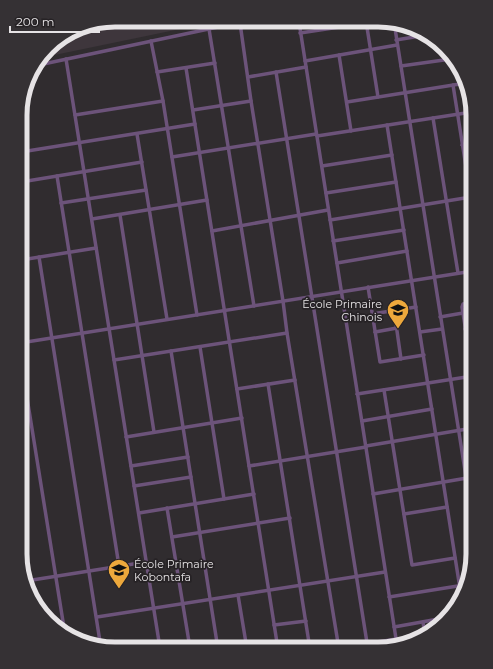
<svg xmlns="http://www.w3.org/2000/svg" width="493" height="669" viewBox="0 0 493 669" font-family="Montserrat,sans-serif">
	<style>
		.built { fill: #3e363c }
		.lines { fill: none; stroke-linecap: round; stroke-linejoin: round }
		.minor { stroke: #6c537a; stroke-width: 3.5 }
		.labels { text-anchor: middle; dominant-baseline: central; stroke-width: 3.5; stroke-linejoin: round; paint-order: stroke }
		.poi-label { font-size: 11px; fill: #e6e3e5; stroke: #262225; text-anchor: end }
		.rim { fill: none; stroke: #e6e3e5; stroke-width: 5 }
	</style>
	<rect width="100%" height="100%" fill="#302c2f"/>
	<path class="built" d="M209 23 40 58 52 43 84 25Z"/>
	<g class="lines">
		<g class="minor">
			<path d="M366 21 378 97"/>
			<path d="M299 22 397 645"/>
			<path d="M394 22 473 521"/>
			<path d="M240 23 251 101 283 301 287 333 339 649"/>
			<path d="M209 29 254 306"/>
			<path d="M300 33 366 23"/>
			<path d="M396 40 426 35"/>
			<path d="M151 41 163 101 197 315"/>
			<path d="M339 55 351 131"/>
			<path d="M66 59 160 648"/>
			<path d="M305 61 397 45"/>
			<path d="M34 66 237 23"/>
			<path d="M401 66 451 59"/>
			<path d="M186 68 278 649"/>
			<path d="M157 72 215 63"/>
			<path d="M276 72 368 649"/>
			<path d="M248 77 306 67"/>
			<path d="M453 85 473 211"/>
			<path d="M347 102 466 83"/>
			<path d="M193 110 251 101"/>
			<path d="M75 115 163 101"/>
			<path d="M433 118 458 273"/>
			<path d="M387 125 461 595"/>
			<path d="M137 134 167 319"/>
			<path d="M317 136 472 112"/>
			<path d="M462 145 473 143"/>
			<path d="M21 152 195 124"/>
			<path d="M172 157 316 134"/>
			<path d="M322 166 392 155"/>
			<path d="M466 169 473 168"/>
			<path d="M57 176 119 566"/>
			<path d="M21 182 142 162"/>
			<path d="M326 193 396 182"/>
			<path d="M61 203 146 190"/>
			<path d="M120 215 154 432"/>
			<path d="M92 219 207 200"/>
			<path d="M330 220 471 197"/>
			<path d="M212 231 328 210"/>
			<path d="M333 241 404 230"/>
			<path d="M39 257 101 648"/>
			<path d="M21 260 96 248"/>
			<path d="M337 263 407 251"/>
			<path d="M368 287 380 362 424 355"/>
			<path d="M394 310 401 359"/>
			<path d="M372 314 416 307"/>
			<path d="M440 317 463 313"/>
			<path d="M465 329 473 328"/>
			<path d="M375 332 397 328"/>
			<path d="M420 332 442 329"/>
			<path d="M20 343 473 271"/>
			<path d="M200 347 224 499"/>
			<path d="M171 351 218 649"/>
			<path d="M20 354 65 634"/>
			<path d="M114 360 287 333"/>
			<path d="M473 376 462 307 463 304 473 302"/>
			<path d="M268 384 310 649"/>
			<path d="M237 389 295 380"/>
			<path d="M384 390 412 565 455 558"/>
			<path d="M357 394 473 376"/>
			<path d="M362 421 432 409"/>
			<path d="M126 437 242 418"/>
			<path d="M366 446 473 428"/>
			<path d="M463 456 473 454"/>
			<path d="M131 466 188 457"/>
			<path d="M249 466 366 447"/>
			<path d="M134 486 191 477"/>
			<path d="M373 494 473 477"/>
			<path d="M167 508 190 648"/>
			<path d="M139 513 254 494"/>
			<path d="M404 514 447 507"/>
			<path d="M172 537 290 518"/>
			<path d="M26 581 146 562"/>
			<path d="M238 595 247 649"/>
			<path d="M389 597 464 585"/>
			<path d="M97 617 385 572"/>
			<path d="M423 622 425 635"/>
			<path d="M274 625 306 621"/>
			<path d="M394 627 444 618"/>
			<path d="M160 648 189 643"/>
			<path d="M336 649 396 639"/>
		</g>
	</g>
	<defs>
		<g id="school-pin" transform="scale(1.15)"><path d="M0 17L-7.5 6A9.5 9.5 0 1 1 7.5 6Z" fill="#eda83c" stroke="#262225"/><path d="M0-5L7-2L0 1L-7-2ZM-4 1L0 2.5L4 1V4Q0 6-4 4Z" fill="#111"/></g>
	</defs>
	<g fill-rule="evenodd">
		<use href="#school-pin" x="398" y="310"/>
		<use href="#school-pin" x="119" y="570"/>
	</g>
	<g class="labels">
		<g class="poi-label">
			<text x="382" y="304">École Primaire<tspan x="382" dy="13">Chinois</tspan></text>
			<text x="134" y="564" text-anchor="start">École Primaire<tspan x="134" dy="13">Kobontafa</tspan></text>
		</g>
	</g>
	<path d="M0 0H493V669H0ZM115 27H378A88 88 0 0 1 466 115V554A88 88 0 0 1 378 642H115A88 88 0 0 1 27 554V115A88 88 0 0 1 115 27Z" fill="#353134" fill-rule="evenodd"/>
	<path class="rim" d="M115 27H378A88 88 0 0 1 466 115V554A88 88 0 0 1 378 642H115A88 88 0 0 1 27 554V115A88 88 0 0 1 115 27Z"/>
	<path d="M10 26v6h89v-6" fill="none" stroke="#e6e3e5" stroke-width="2"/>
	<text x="16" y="26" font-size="12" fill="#e6e3e5" stroke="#262225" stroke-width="3" paint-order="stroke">200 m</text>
</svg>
